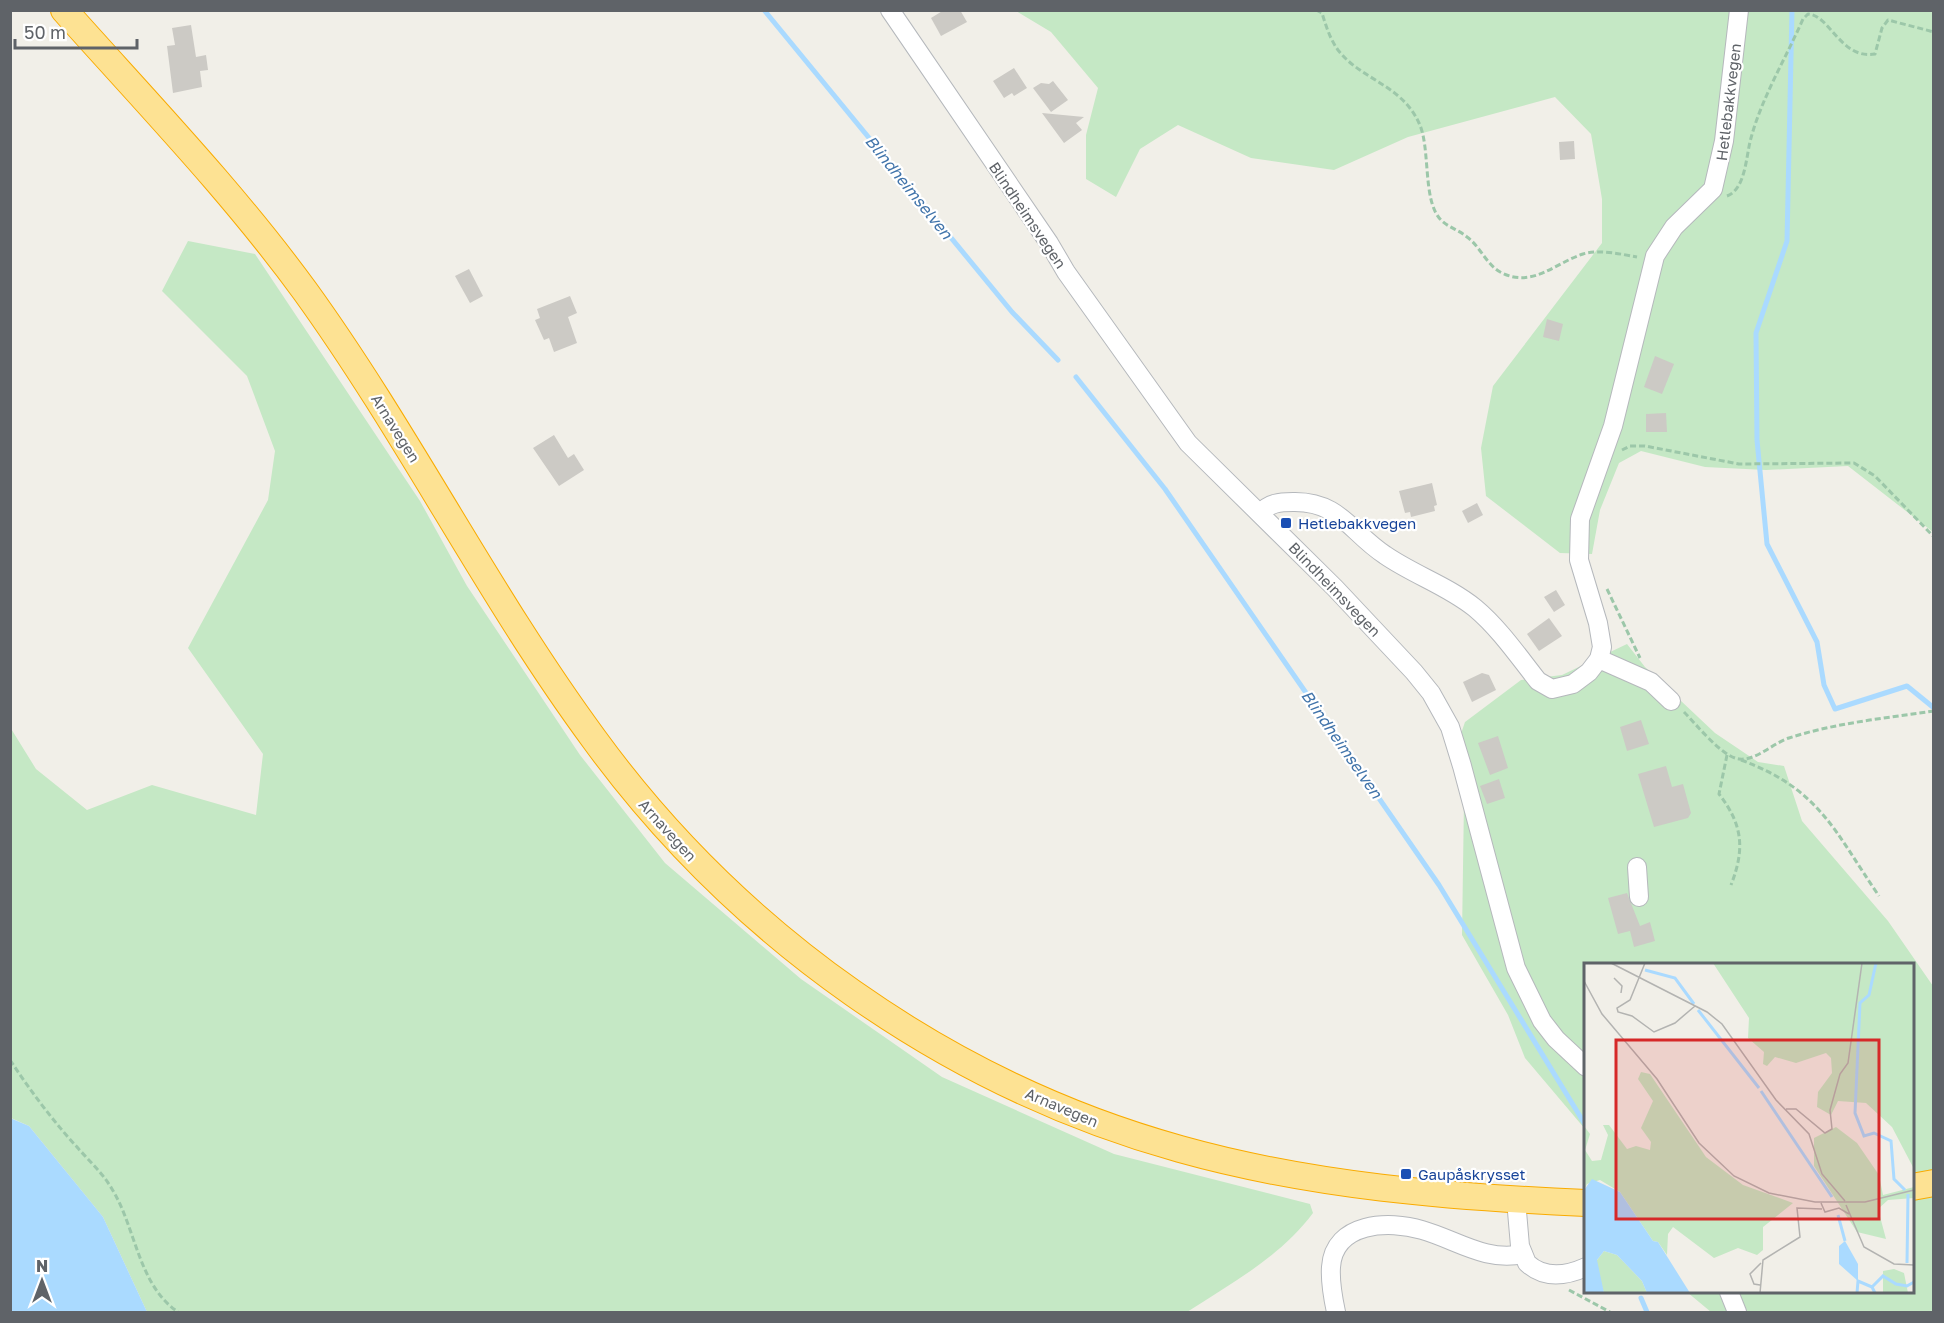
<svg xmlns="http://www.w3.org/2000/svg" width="1944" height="1323" viewBox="0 0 1944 1323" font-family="'Golos Text',sans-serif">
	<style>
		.green { fill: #c5e8c5 }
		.water { fill: #aadaff }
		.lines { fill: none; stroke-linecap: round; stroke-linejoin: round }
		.stream { stroke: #aadaff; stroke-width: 5 }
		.building { fill: #cccac5 }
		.minor-casing { stroke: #b5b8bc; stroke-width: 20 }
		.highway-casing { stroke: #f9ab00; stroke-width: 28 }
		.path { stroke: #9cc7a9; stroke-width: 3; stroke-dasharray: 6 3; stroke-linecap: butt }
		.minor { stroke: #fff; stroke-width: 18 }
		.highway { stroke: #fde293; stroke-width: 26 }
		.transit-dot { fill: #1a4fb4; stroke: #fff; stroke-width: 2 }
		.labels { text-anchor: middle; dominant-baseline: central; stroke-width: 4.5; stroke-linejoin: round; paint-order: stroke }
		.street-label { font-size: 15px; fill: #5f6368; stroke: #fff }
		.transit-label { font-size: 15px; fill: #164399; stroke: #fff; text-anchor: start }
		.water-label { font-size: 16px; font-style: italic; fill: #4174aa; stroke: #fff }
		.inset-river { fill: none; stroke: #aadaff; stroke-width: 3 }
		.inset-road { fill: none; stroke: #b3b3b1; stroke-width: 1.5 }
		.view { fill: #d62828; fill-opacity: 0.15; stroke: #d62828; stroke-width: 3 }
		.inset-edge { fill: none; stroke: #5f6368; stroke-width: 3 }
	</style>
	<rect width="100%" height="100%" fill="#f1efe8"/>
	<g class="green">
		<path d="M1016 11H1933V532L1848 466 1766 470 1705 467 1641 451 1619 463 1600 510 1592 554 1560 553 1486 496 1481 448 1493 386 1602 243V199L1591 134 1555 97 1408 137 1334 170 1251 158 1178 125 1140 149 1116 197 1086 179V135L1098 88 1051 32Z"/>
		<path d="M188 241 255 254 420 501 467 586 580 755 665 863 801 979 942 1077 1114 1154 1310 1204 1313 1213C1280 1257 1232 1283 1187 1312H147L103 1217 29 1126 11 1118 10 727 36 769 87 810 152 785 256 815 263 754 188 648 268 500 275 451 247 376 162 291Z"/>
		<path d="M1627 644 1645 667 1715 733 1758 762 1784 766 1802 821 1888 921 1933 986V1312H1711L1687 1292H1912V964H1586L1585 1129 1525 1058 1508 1015 1462 935 1464 800 1452 760 1465 722 1521 680 1562 675Z"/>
	</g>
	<path class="water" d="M10 1118 29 1126 103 1217 147 1312H11Z"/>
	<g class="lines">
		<g class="stream">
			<path d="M764 10 1012 312 1058 360"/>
			<path d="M1792 10 1787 241 1756 333 1757 440 1767 544 1817 642 1824 685 1835 709 1907 686 1934 708"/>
			<path d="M1076 377 1165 489 1439 885 1586 1126"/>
			<path d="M1641 1298 1647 1312"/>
		</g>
	</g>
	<g class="building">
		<path d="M944 10H960L967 22 941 36 931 18Z"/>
		<path d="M191 25 196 57 206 55 208 70 200 71 202 87 173 93 167 46 175 45 172 28Z"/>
		<path d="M1014 68 1027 88 1014 96 1012 93 1004 98 993 81Z"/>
		<path d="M1053 81 1068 100 1051 112 1033 88 1041 83 1049 84Z"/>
		<path d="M1042 113 1084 117 1076 123 1082 130 1064 143Z"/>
		<path d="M1574 141 1575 159 1560 160 1559 142Z"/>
		<path d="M469 269 483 296 470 303 455 276Z"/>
		<path d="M570 296 577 313 568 317 577 343 554 352 549 338 544 340 535 320 540 318 537 309Z"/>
		<path d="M1547 319 1563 324 1559 341 1543 337Z"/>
		<path d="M1655 356 1674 364 1662 394 1644 387Z"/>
		<path d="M1666 413 1667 432H1646V414Z"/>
		<path d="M554 435 568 458 574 454 584 470 559 486 533 448Z"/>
		<path d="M1432 483 1437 505 1434 506 1435 511 1411 517 1410 512 1405 513 1399 491Z"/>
		<path d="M1477 503 1483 515 1468 523 1462 511Z"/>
		<path d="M1556 590 1565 605 1554 612 1544 597Z"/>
		<path d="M1549 618 1562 636 1539 651 1527 634Z"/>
		<path d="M1482 673 1489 675 1496 690 1472 702 1463 682Z"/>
		<path d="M1641 720 1649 744 1627 751 1620 727Z"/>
		<path d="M1498 736 1508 768 1490 775 1478 743Z"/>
		<path d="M1666 766 1672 787 1683 784 1691 813 1688 818 1654 827 1638 774Z"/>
		<path d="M1499 779 1505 798 1487 804 1480 786Z"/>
		<path d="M1627 893 1640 926 1650 922 1655 941 1634 947 1630 931 1618 934 1608 898Z"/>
	</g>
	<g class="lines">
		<g class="minor-casing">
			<g id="minor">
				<path d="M890 10 1049 243 1066 272 1188 443 1335 588 1414 672 1431 693 1450 727 1462 766 1516 968 1542 1021 1556 1039 1586 1067"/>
				<path d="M1260 513C1270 503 1279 502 1293 502 1340 501 1351 533 1385 555 1414 575 1448 586 1475 608 1499 628 1519 657 1538 681L1552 689 1573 684 1589 672 1599 659 1602 647 1598 623 1579 560 1580 519 1613 426 1655 256 1674 227 1713 189 1724 141 1739 10"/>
				<path d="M1599 659 1651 682 1671 701"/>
				<path d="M1637 867 1639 897"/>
				<path d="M1516 1200 1520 1246 1527 1263C1544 1279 1566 1276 1586 1267"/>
				<path d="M1729 1292 1737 1312"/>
				<path d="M1336 1312C1333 1298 1330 1281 1331 1267 1334 1222 1389 1220 1422 1230 1457 1240 1485 1262 1523 1254"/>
			</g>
		</g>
		<g class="highway-casing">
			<g id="highway">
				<path d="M64 10C146 102 232 191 305 291 409 435 488 595 594 739 736 934 946 1084 1180 1149 1312 1186 1449 1197 1586 1203"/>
				<path d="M1912 1187 1934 1183"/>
			</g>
		</g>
		<g class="path">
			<path d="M1316 10 1322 13C1326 26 1330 39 1338 50 1361 80 1401 84 1419 123 1431 148 1422 201 1441 220 1449 228 1459 230 1467 237 1480 246 1487 266 1502 273 1533 288 1555 263 1583 254 1599 249 1620 254 1637 257"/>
			<path d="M1727 196C1746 189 1746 155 1751 138 1762 97 1786 58 1803 19L1808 14C1830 15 1841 60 1875 54L1882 28 1888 20 1934 32"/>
			<path d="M1622 450 1630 446H1645L1739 464 1854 463 1875 476 1934 537"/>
			<path d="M1607 589 1640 658"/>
			<path d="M1684 712C1696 724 1722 757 1739 759 1756 761 1773 743 1789 738 1835 723 1886 718 1934 711"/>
			<path d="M1727 755 1719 794C1743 825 1745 849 1731 885"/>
			<path d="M1741 760C1820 789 1835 832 1879 896"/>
			<path d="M10 1060C30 1090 52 1120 77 1147 89 1161 102 1172 112 1189 136 1228 138 1285 178 1312"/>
			<path d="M1569 1290 1610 1312"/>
		</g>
		<use href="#minor" class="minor"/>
		<use href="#highway" class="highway"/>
	</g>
	<g class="transit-dot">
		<rect x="1280" y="517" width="12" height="12" rx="3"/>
		<rect x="1400" y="1168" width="12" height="12" rx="3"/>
	</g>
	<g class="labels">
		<g class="street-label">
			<text transform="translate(1728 102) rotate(-83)">Hetlebakkvegen</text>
			<text transform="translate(1028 215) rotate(56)">Blindheimsvegen</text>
			<text transform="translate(396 428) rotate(58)">Arnavegen</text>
			<text transform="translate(1335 589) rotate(46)">Blindheimsvegen</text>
			<text transform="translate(668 830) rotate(48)">Arnavegen</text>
			<text transform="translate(1062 1107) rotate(23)">Arnavegen</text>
		</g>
		<g class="transit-label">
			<text x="1298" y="523">Hetlebakkvegen</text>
			<text x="1418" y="1174">Gaupåskrysset</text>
		</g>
		<g class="water-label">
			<text transform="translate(909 187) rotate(51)">Blindheimselven</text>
			<text transform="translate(1342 744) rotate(55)">Blindheimselven</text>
		</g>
	</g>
	<g transform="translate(1584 963)">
		<rect width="330" height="330" fill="#f1efe8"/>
		<path d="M129 0H330V206L308 164 282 140 254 138 247 152 233 144 234 129 248 110 247 95 242 90 212 100 191 94 183 103 179 101 180 89 164 75 165 55ZM57 109 66 111 122 194 159 222 209 240 179 264V287L173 292 154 285 130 295 89 264 84 271 83 292 74 279 69 278 36 229 16 217 3 221 0 227V163L6 171 1 187 8 198 17 197 24 172 19 162H25L43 186 52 183 66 187 67 179 57 165 69 138 54 116ZM252 164 273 180 295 212 299 232 330 224V235L304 237 294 246 302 276 273 269 230 203V175ZM20 288 33 292 58 318 63 330H20L13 308V297ZM310 306 320 310 324 330H299V308Z" fill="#c5e8c5"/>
		<path d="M8 216 36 229 69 278 74 279 106 330H63L58 318 33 292 20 288 13 297 20 330H0V227ZM261 278 274 301V318L255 301V283Z" fill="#aadaff"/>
		<path class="inset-river" d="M292 0 285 32 276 40 271 150 280 173 290 170 307 178 310 216 321 227M61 7 91 15 110 41M114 47 175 125M177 128 248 234M254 252 261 278M323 300 324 231M288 324 299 313 312 321 323 323 330 319M273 330 274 318 288 324 291 330"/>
		<path class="inset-road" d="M27 0 123 49 138 61 192 137 225 171 238 211 261 238M61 0 46 37 33 45 34 49 48 53 70 69 91 60 111 43M30 15 38 23 37 30M0 18 18 51 73 116 115 180 150 213 185 230 231 239H281L330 227M202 146H212L241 170 248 166 246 147 256 111 264 100 278 0M237 240 241 249 255 245 265 251M262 242 280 284 310 301 330 302M176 322 170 321 166 311 177 300M176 330 179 297 216 274 213 245 238 246"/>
		<path class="view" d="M32 77H295V256H32Z"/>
		<rect width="330" height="330" class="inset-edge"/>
	</g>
	<rect width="1944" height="1323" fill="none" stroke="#5f6368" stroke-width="24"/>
	<g transform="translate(42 1281)" stroke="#ffffff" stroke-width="4.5" paint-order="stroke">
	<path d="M0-4.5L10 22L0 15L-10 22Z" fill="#5f6368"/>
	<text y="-9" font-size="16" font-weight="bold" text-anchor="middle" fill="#5f6368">N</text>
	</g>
	<path d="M15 39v9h122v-9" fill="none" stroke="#5f6368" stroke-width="3"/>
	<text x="24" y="39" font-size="18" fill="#5f6368" stroke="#ffffff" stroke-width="4.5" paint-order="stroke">50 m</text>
</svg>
